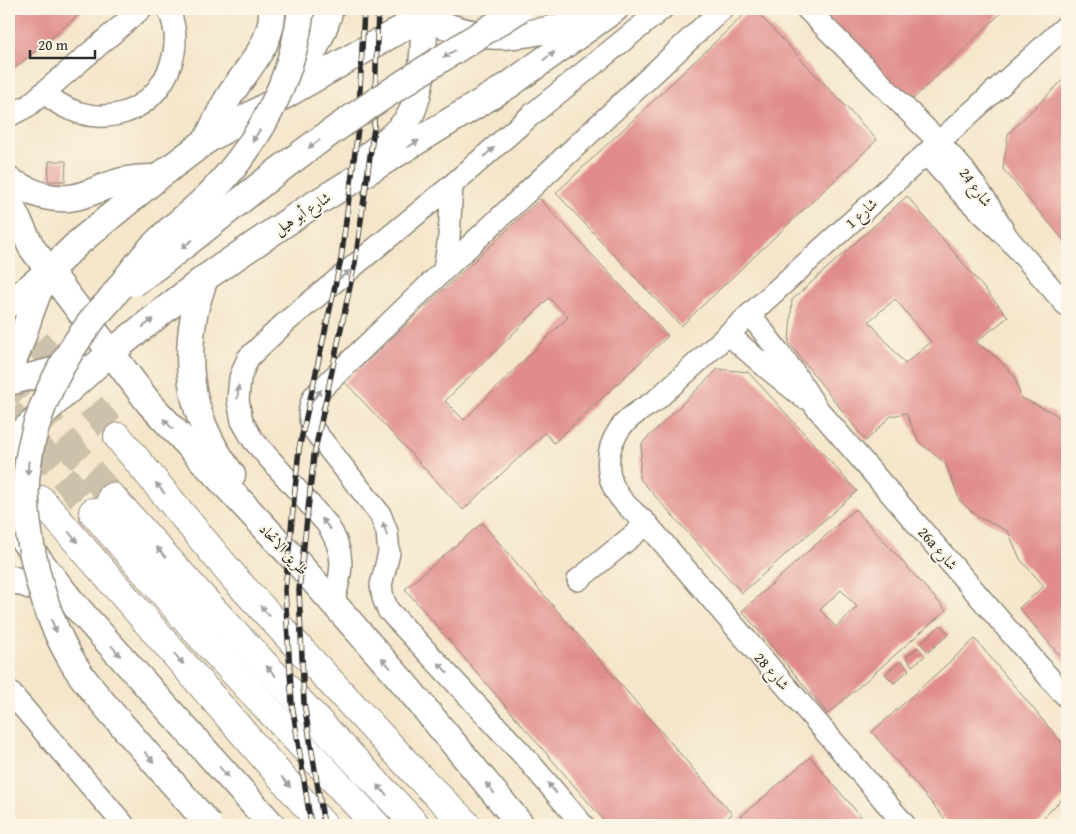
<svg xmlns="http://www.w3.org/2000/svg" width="1076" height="834" viewBox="0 0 1076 834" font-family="'Gentium Book Plus',Amiri,serif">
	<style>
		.building { fill: #e08c8b; fill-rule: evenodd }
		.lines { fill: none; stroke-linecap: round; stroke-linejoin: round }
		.highway-tunnel { stroke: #ccc1aa; stroke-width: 28; stroke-dasharray: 28 14; stroke-linecap: butt }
		.minor-casing { stroke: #90887a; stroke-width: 24 }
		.major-casing { stroke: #90887a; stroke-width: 29 }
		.highway-casing { stroke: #90887a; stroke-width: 30 }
		.minor { stroke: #fff; stroke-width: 21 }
		.major { stroke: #fff; stroke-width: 26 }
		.highway { stroke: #fff; stroke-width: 28 }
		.rail-casing { stroke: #2b2b2b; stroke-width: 5.5 }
		.rail { stroke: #fcf5e5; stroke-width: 4; stroke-dasharray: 11; stroke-linecap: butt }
		.major-bridge-casing { stroke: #90887a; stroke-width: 29; stroke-linecap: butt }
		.major-bridge { stroke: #fff; stroke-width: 26 }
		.oneway { fill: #a0a0a0 }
		.labels { text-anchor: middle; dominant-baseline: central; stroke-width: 4; stroke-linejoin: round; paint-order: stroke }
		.street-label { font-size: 15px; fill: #2b2b2b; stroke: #fcf5e5 }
	</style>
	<rect width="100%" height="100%" fill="#fcf5e5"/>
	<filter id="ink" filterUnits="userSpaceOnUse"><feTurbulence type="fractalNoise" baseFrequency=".02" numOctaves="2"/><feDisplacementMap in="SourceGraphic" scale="10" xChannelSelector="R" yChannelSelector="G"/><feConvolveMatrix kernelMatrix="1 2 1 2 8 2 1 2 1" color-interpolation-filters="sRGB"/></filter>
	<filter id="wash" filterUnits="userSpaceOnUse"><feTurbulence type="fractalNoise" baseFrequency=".0096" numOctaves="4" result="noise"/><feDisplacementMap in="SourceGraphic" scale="20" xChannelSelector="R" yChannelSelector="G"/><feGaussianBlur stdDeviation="1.12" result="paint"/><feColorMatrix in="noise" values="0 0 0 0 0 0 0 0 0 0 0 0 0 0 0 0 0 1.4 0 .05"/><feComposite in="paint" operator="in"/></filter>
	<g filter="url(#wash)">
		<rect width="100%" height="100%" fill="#f4e6ca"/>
		<g id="blocks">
			<g class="building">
				<path d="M9 9H86L9 73Z"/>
				<path d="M750 9H754L877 140 681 326 556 193Z"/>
				<path d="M815 9H1005L908 104Z"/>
				<path d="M1067 76V244L1003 169 1008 134Z"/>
				<path d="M49 161H66L65 181H48Z"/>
				<path d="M907 196 1008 317 976 342 997 358 1015 377 1021 398 1054 413 1067 427V664L1019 608 1044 586 1020 559 1008 531 978 517 960 501 946 464 919 442 906 413 891 416 866 441 789 343 792 300ZM895 299 931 342 905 364 869 321Z"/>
				<path d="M540 199 668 336 554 443 545 433 463 510 345 382ZM549 298 568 317 464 420 445 401Z"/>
				<path d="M718 369 748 372 857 491 742 593 639 478 642 443Z"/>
				<path d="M855 509 946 610 828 714 742 611ZM841 590 857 607 836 627 820 610Z"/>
				<path d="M482 523 732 814 719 825H608L405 589Z"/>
				<path d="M941 625 949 634 928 652 920 643Z"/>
				<path d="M975 639 1067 749V794L1036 825H950L872 732Z"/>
				<path d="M918 647 925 656 912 666 906 657Z"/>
				<path d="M901 661 909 670 894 683 885 674Z"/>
				<path d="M810 757 868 825H731Z"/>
			</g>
		</g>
	</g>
	<g filter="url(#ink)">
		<use href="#blocks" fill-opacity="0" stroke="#90887a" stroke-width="1"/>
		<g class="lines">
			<g class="highway-tunnel">
				<path d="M9 310 118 437"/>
				<path d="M9 374 112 497"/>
				<path d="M9 412 93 512"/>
				<path d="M9 462 38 497"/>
			</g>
			<g class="minor-casing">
				<g id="minor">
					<path d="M807 9 939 142 964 170 987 202 1007 237"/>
					<path d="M44 92C87 133 154 121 172 61 177 44 176 25 168 9"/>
					<path d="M9 116 28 106 141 9"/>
					<path d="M926 154 964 196 1007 237 1067 306"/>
					<path d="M444 270 449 237 452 185"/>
					<path d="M750 314 793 371 816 407 1059 689 1067 697"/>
					<path d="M728 334 767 368 804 398"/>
					<path d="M578 580 647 524"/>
					<path d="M333 602C343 572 346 552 327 524L253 440 242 421 238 400 240 378 248 358 286 322 452 185 530 116 662 9"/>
					<path d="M9 691 124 825"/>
					<path d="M583 825 525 757 388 610 383 598 381 585 389 553 387 532 380 514 313 429C308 416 308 409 314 396L444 270 722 9"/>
					<path d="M905 825 647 524C639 516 629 509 622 500 605 480 604 452 619 430 627 418 642 409 655 401L1067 25"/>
				</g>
			</g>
			<g class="major-casing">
				<g id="major">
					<path d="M412 9C476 48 516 37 585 22L591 19"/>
					<path d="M290 90C307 65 322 39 330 9"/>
					<path d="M207 140C214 125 221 109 230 95 247 69 274 42 272 9"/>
					<path d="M367 157C380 146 394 136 405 123 424 100 425 38 423 9"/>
					<path d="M9 181C20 186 32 193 44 196 77 204 93 189 122 181 134 178 145 178 157 178"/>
					<path d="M9 202 32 248 149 403 297 562 402 681 521 825"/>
					<path d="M205 278C201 290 196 303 194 315 183 377 195 425 232 475"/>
					<path d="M9 304 49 271 78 243 157 178 207 140 436 9"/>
					<path d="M9 370C24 341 29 307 45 278"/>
					<path d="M9 382 76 365"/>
					<path d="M9 444 110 353 205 278 308 208 509 85 615 9"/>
					<path d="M9 522 72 602 272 825"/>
					<path d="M9 578 60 596"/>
				</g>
			</g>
			<g class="highway-casing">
				<g id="highway">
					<path d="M118 437 236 580 420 778 467 825"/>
					<path d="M112 497 217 614 416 825"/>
					<path d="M41 500 323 825"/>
					<path d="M93 512 205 641 376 825"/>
				</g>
			</g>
			<use href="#minor" class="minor"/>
			<use href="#major" class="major"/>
			<use href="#highway" class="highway"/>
			<g class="rail-casing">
				<g id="rail">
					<path d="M311 825 292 704 285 590 299 449 341 259 358 129 364 9"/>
					<path d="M324 825 304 703 299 590 314 455 355 263 374 128 378 9"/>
				</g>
			</g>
			<use href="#rail" class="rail"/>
			<g class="major-bridge-casing">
				<g id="major-bridge">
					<path d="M134 283C184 248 230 208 278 171 355 112 438 61 520 9"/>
					<path d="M209 825C183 795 156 764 130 734 111 712 91 691 75 666 57 637 45 606 37 573 28 537 22 499 28 463 35 411 61 360 93 319 98 312 104 307 109 301 125 281 139 259 158 241 175 224 195 210 212 192 260 141 293 79 301 9"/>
				</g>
			</g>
			<use href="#major-bridge" class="major-bridge"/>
		</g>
		<defs><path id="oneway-solid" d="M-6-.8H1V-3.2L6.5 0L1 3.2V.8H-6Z" transform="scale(1.25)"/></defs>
		<g class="oneway">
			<use href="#oneway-solid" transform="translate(449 54) rotate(148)"/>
			<use href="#oneway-solid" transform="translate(549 56) rotate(-36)"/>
			<use href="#oneway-solid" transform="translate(256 136) rotate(122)"/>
			<use href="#oneway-solid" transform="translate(314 144) rotate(144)"/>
			<use href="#oneway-solid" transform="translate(413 144) rotate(-31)"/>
			<use href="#oneway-solid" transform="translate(489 152) rotate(-41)"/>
			<use href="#oneway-solid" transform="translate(187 244) rotate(143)"/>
			<use href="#oneway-solid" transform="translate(344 275) rotate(-40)"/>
			<use href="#oneway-solid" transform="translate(148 323) rotate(-38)"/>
			<use href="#oneway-solid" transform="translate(238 392) rotate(-85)"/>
			<use href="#oneway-solid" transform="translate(317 395) rotate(-50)"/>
			<use href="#oneway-solid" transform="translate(168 424) rotate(-133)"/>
			<use href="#oneway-solid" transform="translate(28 468) rotate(95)"/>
			<use href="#oneway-solid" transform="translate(160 488) rotate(-130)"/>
			<use href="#oneway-solid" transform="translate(326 524) rotate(-128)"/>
			<use href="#oneway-solid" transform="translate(385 529) rotate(-106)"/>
			<use href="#oneway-solid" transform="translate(73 537) rotate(49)"/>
			<use href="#oneway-solid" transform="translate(161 552) rotate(-132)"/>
			<use href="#oneway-solid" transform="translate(265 611) rotate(-133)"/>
			<use href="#oneway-solid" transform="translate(54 626) rotate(67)"/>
			<use href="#oneway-solid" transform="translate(116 651) rotate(48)"/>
			<use href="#oneway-solid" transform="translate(179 659) rotate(49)"/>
			<use href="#oneway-solid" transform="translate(386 663) rotate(-132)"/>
			<use href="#oneway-solid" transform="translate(443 668) rotate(-133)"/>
			<use href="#oneway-solid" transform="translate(271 671) rotate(-133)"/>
			<use href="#oneway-solid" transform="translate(149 757) rotate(49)"/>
			<use href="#oneway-solid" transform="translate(224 772) rotate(48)"/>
			<use href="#oneway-solid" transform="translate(286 782) rotate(49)"/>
			<use href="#oneway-solid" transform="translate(490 788) rotate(-129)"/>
			<use href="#oneway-solid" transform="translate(552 788) rotate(-130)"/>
			<use href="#oneway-solid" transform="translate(382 790) rotate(-133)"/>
		</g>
	</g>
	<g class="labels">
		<g class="street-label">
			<text transform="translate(976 187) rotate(54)">شارع 24</text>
			<text transform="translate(302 213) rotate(-33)">شارع أبو هيل</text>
			<text transform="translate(861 213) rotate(-42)">شارع 1</text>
			<text transform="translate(938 548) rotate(49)">26a شارع</text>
			<text transform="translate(284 549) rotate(47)">طريق الاتحاد</text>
			<text transform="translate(772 671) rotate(49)">شارع 28</text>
		</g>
	</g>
	<rect width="1076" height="834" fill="none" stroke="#fcf5e5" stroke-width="30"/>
	<path d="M30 50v8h65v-8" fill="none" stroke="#2b2b2b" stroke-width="2.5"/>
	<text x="38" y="50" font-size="15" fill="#2b2b2b" stroke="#fcf5e5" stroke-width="4" paint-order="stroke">20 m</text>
</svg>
